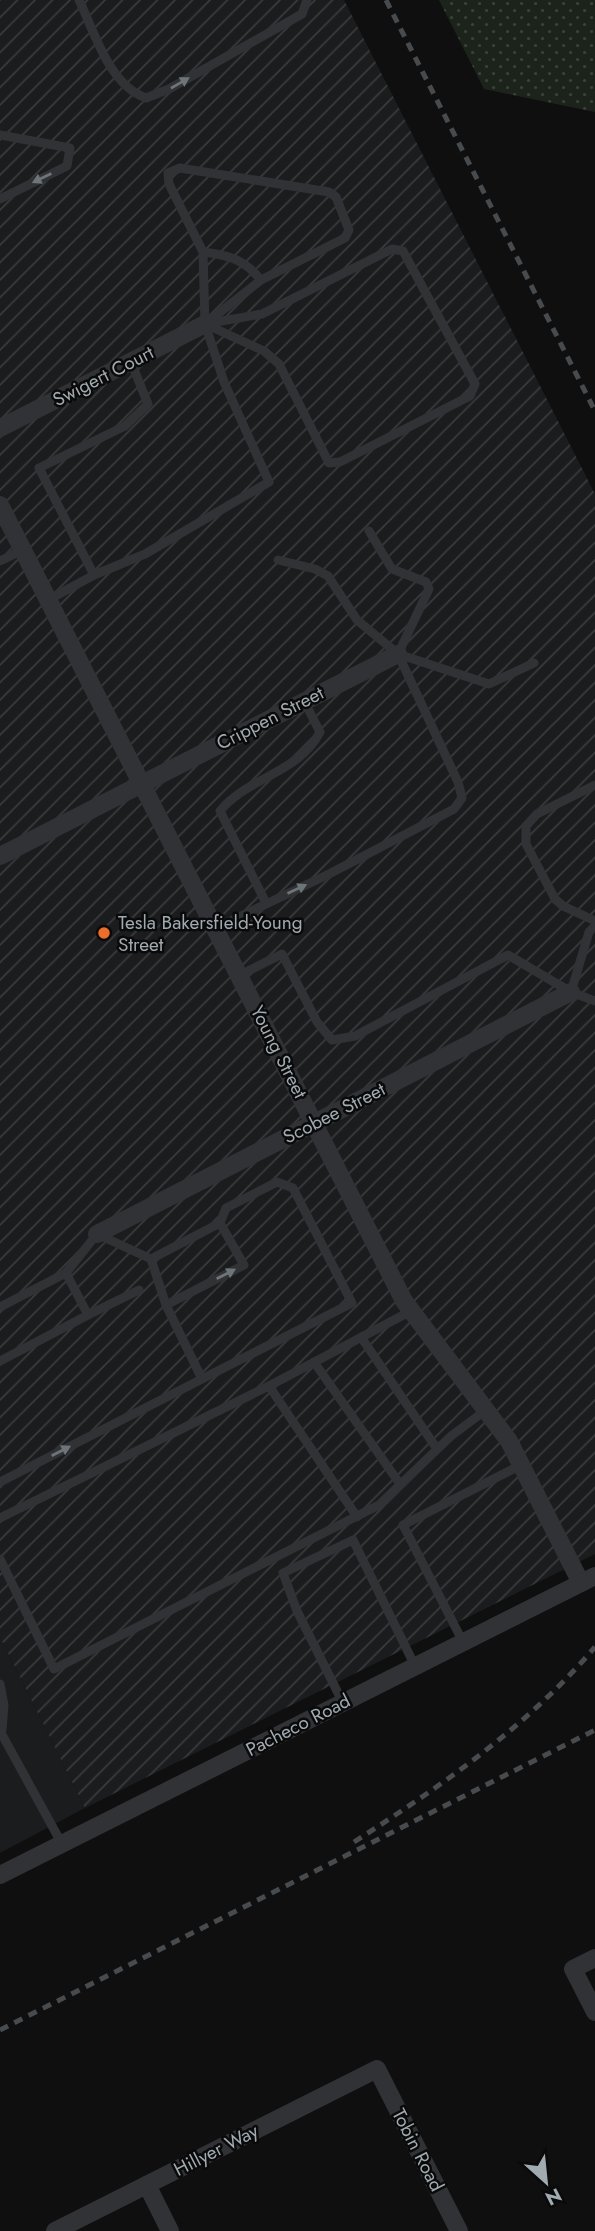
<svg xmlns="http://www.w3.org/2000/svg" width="595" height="2231" viewBox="0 0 595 2231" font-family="Jost,sans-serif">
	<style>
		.built { fill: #1b1c1d }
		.industrial { fill: url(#industrial-furrows) }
		.park { fill: url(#park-dots) }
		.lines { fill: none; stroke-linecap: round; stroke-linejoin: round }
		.service { stroke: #303235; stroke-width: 9 }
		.minor { stroke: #303235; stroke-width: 18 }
		.rail { stroke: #474b4e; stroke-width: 5; stroke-dasharray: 9 7; stroke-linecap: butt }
		.oneway { fill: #6e7579 }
		.poi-dot { fill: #ed6d2a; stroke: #0a0a0b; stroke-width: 2.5 }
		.labels { text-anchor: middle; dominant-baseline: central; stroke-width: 5; stroke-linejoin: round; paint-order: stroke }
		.street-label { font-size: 19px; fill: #a0abb1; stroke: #0a0a0b }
		.poi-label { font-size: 19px; fill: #a0abb1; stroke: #0a0a0b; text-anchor: start }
	</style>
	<defs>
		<pattern id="industrial-furrows" width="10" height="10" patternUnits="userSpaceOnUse" patternTransform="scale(1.75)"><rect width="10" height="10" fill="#1b1c1d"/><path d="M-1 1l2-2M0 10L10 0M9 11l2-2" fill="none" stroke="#393a3b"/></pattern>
		<pattern id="park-dots" width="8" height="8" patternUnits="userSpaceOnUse" patternTransform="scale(1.75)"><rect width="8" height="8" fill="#1c231b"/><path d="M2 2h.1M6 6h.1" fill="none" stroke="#3a403a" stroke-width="1.8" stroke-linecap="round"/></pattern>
	</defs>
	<rect width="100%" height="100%" fill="#0f0f10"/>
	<path class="built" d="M0 1637 85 1808 0 1853Z"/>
	<path class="industrial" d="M0 0H344L595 494V1554L85 1808 0 1637Z"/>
	<path class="park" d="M439 0H595V112L484 89Z"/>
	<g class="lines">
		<g class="service">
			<path d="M79 0C95 33 109 85 146 98L169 89 302 14 307 0"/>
			<path d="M0 135 70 148 67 166 0 199"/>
			<path d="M392 249 403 251 475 384 470 396 340 462 329 463 279 364 264 351 205 324 262 314Z"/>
			<path d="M203 252 169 184 168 173 180 168 329 192 336 197 349 230 345 238 261 280 205 324 203 252C229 255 245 260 261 280"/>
			<path d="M278 560 315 569 328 576 357 620 398 654 489 684 534 663"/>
			<path d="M0 561 23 550"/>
			<path d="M94 575 145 554 269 482 224 382 205 324"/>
			<path d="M48 600 94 575 39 468 125 426 148 404 131 362"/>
			<path d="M595 785 537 814 526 826V844L555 899 563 906 595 921"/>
			<path d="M266 903 220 811C248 777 299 773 320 732L304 701"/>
			<path d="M216 928 329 874 454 809 462 798 458 782 398 654 429 589 426 582 392 569 369 531"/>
			<path d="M240 975 282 954 317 1022 332 1040 355 1036 508 955 571 992 595 1001"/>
			<path d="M571 992 589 932 595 926"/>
			<path d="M166 1305 244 1265 220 1223"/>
			<path d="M0 1307 66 1273 97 1234 151 1259 166 1305 202 1379 352 1303 293 1188 277 1182 226 1208 220 1223 151 1259"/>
			<path d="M88 1315 139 1290"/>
			<path d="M361 1337 437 1449"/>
			<path d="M0 1361 88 1315 66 1273"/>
			<path d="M314 1362 400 1484"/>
			<path d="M269 1386 357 1517"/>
			<path d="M0 1482 202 1379"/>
			<path d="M0 1518 269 1386 411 1311"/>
			<path d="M0 1559 54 1669 379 1505 451 1436 486 1410"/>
			<path d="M463 1642 403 1525 521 1465"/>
			<path d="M0 1684 4 1705 2 1730"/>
			<path d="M343 1703 297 1611 283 1573 353 1540 415 1666"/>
			<path d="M0 1731 62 1844"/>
		</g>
		<g class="minor">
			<path d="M0 428 205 324"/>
			<path d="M0 505 404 1301 509 1441 581 1583"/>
			<path d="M0 856 398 654"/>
			<path d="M97 1234 571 992"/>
			<path d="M0 1875 595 1576"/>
			<path d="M595 1958 573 1969 595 2012"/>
			<path d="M147 2185 170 2231"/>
			<path d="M55 2231 377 2069 459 2231"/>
		</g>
		<g class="rail">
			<path d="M386 0 595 411"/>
			<path d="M354 1842C441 1786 527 1727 595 1647"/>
			<path d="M0 2030 595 1730"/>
		</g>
	</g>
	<defs><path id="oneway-solid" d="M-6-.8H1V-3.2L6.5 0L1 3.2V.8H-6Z" transform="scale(1.75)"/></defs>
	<g class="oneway">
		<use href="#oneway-solid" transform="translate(180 83) rotate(-30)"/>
		<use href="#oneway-solid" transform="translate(42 178) rotate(154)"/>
		<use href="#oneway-solid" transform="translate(297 889) rotate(-25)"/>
		<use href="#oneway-solid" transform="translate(226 1274) rotate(-27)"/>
		<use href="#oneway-solid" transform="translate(61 1451) rotate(-27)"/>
	</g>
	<circle class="poi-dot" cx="104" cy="933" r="7"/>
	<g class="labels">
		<g class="street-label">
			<text transform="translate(103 376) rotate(-27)">Swigert Court</text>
			<text transform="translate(270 718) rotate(-27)">Crippen Street</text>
			<text transform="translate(279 1052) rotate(63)">Young Street</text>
			<text transform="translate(334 1113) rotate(-27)">Scobee Street</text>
			<text transform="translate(298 1725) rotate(-27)">Pacheco Road</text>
			<text transform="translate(216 2150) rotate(-27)">Hillyer Way</text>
			<text transform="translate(418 2150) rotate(63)">Tobin Road</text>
		</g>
		<g class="poi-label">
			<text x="118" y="922">Tesla Bakersfield-Young<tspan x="118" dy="22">Street</tspan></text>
		</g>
	</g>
	<g transform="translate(546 2182) rotate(153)" stroke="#0a0a0b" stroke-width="5" paint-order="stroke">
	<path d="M0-5L12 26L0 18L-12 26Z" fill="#a0abb1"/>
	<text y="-10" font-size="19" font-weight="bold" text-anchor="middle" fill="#a0abb1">N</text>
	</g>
</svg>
